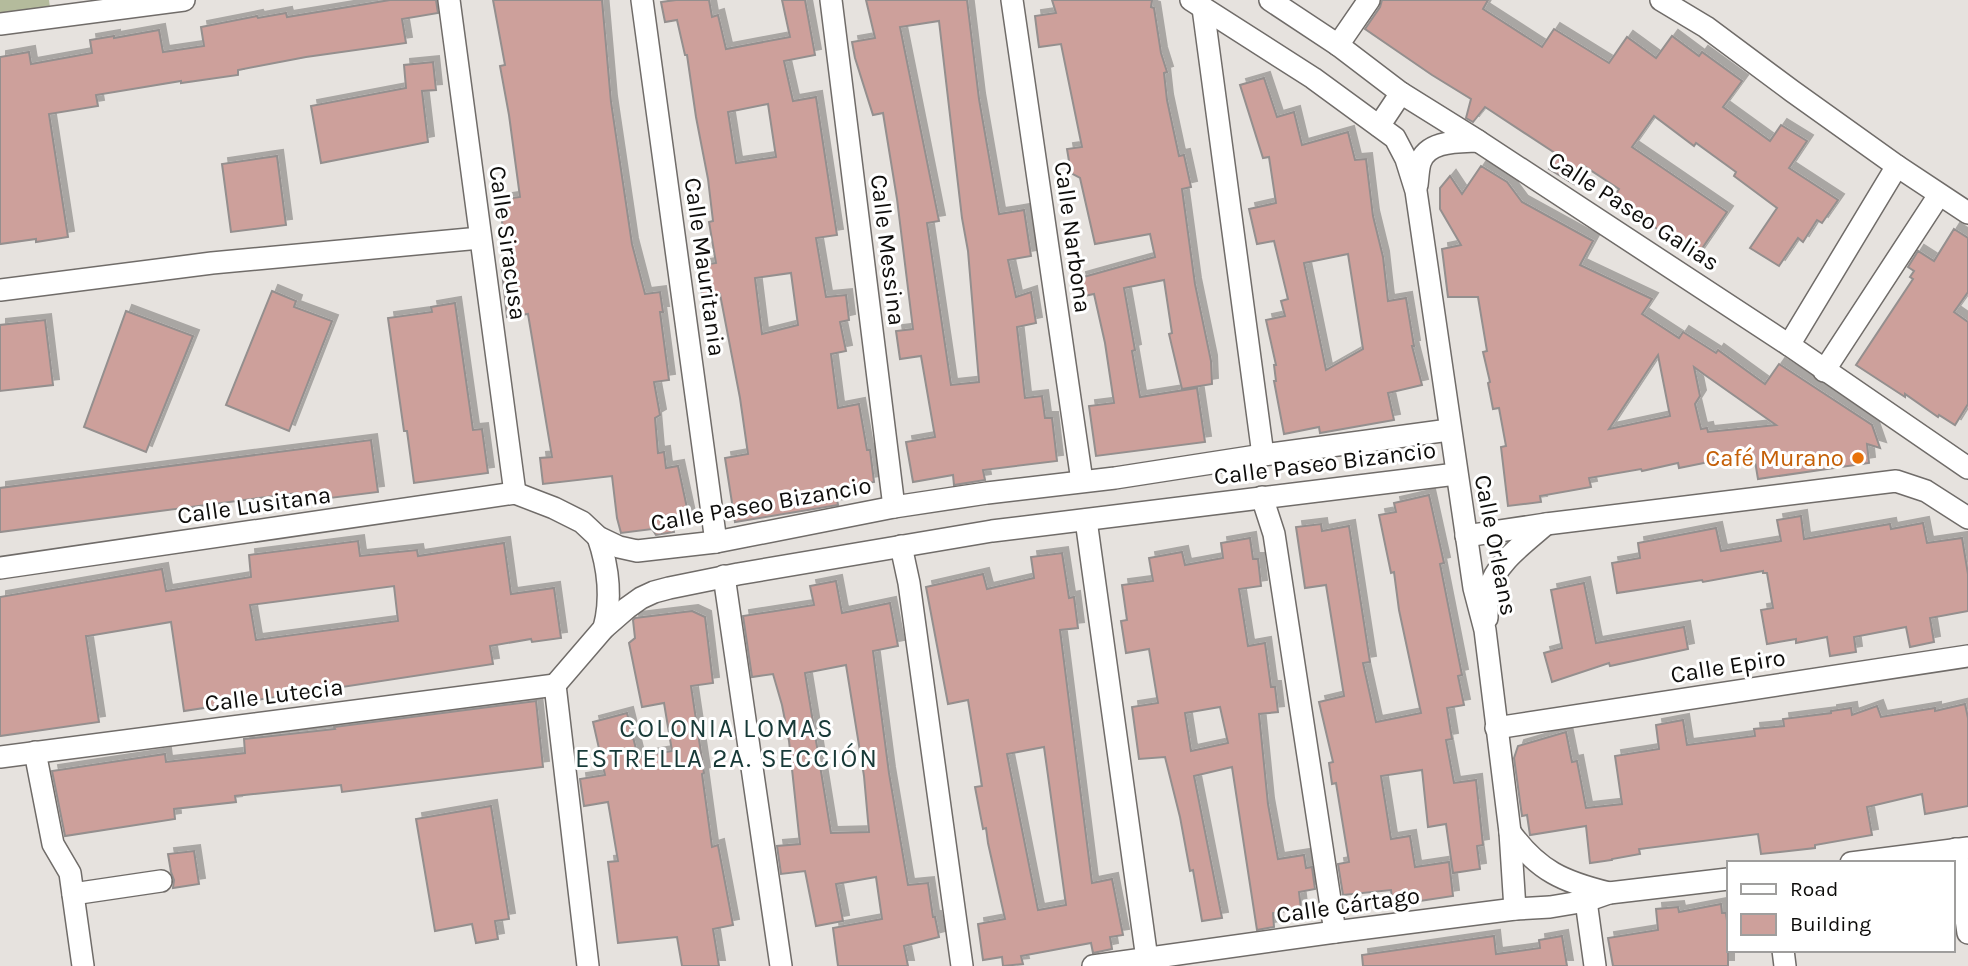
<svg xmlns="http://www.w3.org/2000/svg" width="1968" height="966" viewBox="0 0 1968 966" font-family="Karla,sans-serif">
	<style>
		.green { fill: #b4bb9c }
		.building { fill: #cda09b; stroke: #948f8e; stroke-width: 2; fill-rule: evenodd; filter: url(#shadow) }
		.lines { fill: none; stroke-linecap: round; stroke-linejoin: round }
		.street-casing { stroke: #706c69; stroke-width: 24 }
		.street { stroke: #fff; stroke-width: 21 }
		.food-dot { fill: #e8710a; stroke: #fff; stroke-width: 2.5 }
		.labels { text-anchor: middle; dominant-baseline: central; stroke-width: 6; stroke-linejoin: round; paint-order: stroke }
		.street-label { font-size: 24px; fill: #0e0d0b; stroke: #fff }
		.food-label { font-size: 24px; fill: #c56008; stroke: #fff; text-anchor: end }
		.neighbourhood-label { font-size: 26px; letter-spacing: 2px; fill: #183a38; stroke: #fff }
	</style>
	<defs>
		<filter id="shadow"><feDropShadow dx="6" dy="-6" stdDeviation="0" flood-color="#0004"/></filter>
	</defs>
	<rect width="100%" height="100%" fill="#e6e2de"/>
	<path class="green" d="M0 0H49L50 8 0 16Z"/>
	<g class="building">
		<path d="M390 0H436L438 13 402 19 406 43 306 57 238 70V75L181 83V81L96 95 98 106 49 114 68 237 36 242V239L0 244V57L29 52 31 64 92 53 90 40 114 36V38L159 30 163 52 204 46 201 27 257 16 258 18 286 13 287 17Z"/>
		<path d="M493 0H602L611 102 632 244 645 294 660 292 663 312H660L669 380 654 382 660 415 655 418 658 453 664 452 666 468 678 466 690 522 673 525 674 532 656 535 652 529 621 533 617 518 612 476 543 484 540 458 552 457 528 314 507 317 504 290 501 262H506L500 200 520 197 509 115 500 66 505 65Z"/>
		<path d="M676 0H709L712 17 718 15 726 49 790 37 782 0H805L815 55 784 61 793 101 816 97 837 235 816 238 826 297 846 295 849 320 840 322 846 351 831 354 838 408 859 404 867 450H870L874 482 835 488 838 505 735 522 725 458 748 454 740 398 720 294 702 296 700 286 697 266 716 263 709 222 713 221 708 179 696 117 687 55H685L677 20 665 22 661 2ZM768 104 776 157 736 163 728 112ZM791 273 798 325 762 334 755 278Z"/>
		<path d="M866 0H967L979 99 999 214 1024 210 1031 256 1008 260 1016 297 1031 292 1036 323 1017 327 1025 398 1042 396 1045 418H1052L1057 461 983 470 985 480 954 485 953 475 913 482 906 442 935 437 921 356 900 359 896 331 913 329 897 199 883 113 873 115 855 58 852 42 875 38ZM939 21 962 218 968 251 979 382 951 385 927 223 939 221 900 27Z"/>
		<path d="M1052 0H1152L1151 7 1154 8 1161 53 1167 72 1164 73 1167 100 1179 156 1184 155 1191 187 1182 189 1195 284 1211 361 1212 384 1182 389 1169 334 1172 333 1164 280 1124 288 1135 350 1132 351 1140 397 1197 388 1205 442 1096 456 1089 406 1114 403 1105 343 1094 294 1084 296 1080 278 1155 257 1150 234 1095 244 1080 178 1071 173 1067 149 1082 147 1061 44 1039 47 1037 32 1035 16 1056 13Z"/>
		<path d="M1382 0H1488L1483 9 1542 47 1554 29 1609 63 1627 37 1656 58 1672 36 1699 56 1702 52 1742 81 1723 107 1770 141 1781 125 1807 141 1789 168 1838 200 1822 223 1817 220 1803 242 1798 238 1779 266 1750 248 1777 208 1734 176 1736 172 1696 143 1694 146 1654 116 1632 147 1727 212 1694 260 1670 243 1673 239 1612 200 1619 189 1584 166 1574 184 1549 169 1558 155 1485 107 1473 122 1466 118 1471 99 1432 75 1365 29 1380 7Z"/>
		<path d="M433 62 436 90 422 91 428 142 321 163 311 106 406 88 404 65Z"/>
		<path d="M1264 78 1277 117 1294 112 1302 145 1348 132 1355 160 1366 159 1373 216 1383 257 1388 301 1406 298 1414 346H1412L1422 385 1388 393 1394 420 1320 433 1319 427 1284 434 1274 381H1276L1274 365H1276L1266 320 1285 316 1281 301 1288 299 1274 241 1257 244 1249 209 1276 203 1269 157 1263 158 1240 85ZM1348 254 1363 349 1326 370 1304 263Z"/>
		<path d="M277 156 286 225 231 232 222 164Z"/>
		<path d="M1481 166 1507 182 1522 202 1593 241 1580 265 1652 299 1642 314 1679 338 1683 332 1716 353 1718 350 1765 384 1779 364 1872 425 1880 448 1867 444 1869 463 1758 479 1754 455 1714 459V461L1679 468 1678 463 1642 471 1641 469 1589 478 1591 487 1540 496 1541 502 1508 506 1501 447 1506 446 1499 408 1493 409 1488 383 1490 382 1483 352 1487 351 1478 297H1448L1442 249 1461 245 1440 209V188L1450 176 1462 194ZM1658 355 1670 416 1609 429ZM1694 367 1705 375 1776 425 1708 432 1707 428 1701 429 1695 404 1700 396Z"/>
		<path d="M1954 229 1968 238V292L1954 312 1968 322V404L1955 425 1939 415 1938 417 1905 394V397L1856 365 1913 279 1910 277 1914 271 1908 267 1918 251 1934 261Z"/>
		<path d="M272 291 296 301 294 307 332 321 289 431 226 405Z"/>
		<path d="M455 303 473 430 482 429 488 473 414 483 407 431H404L388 318 432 312 431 307Z"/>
		<path d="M126 311 193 336 146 452 84 427Z"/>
		<path d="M45 320 53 385 0 391V325Z"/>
		<path d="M371 440 378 492 298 502 297 493 0 532V488Z"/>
		<path d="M1429 495 1444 563 1440 564 1462 675 1458 676 1464 705 1447 708 1452 739 1446 740 1454 783 1476 780 1483 845 1477 846 1480 869 1453 873 1446 824 1428 827 1422 770 1381 776 1391 839 1410 836 1415 867 1449 862 1453 896 1393 905 1391 890 1343 895 1338 864 1349 862 1336 783 1332 784 1329 763 1333 762 1319 702 1344 696 1326 585 1305 588 1296 527 1321 524 1322 531 1349 526 1370 662 1363 663 1376 722 1421 713 1399 610 1394 572 1391 573 1379 515 1396 512 1394 503Z"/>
		<path d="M1801 516 1804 539 1890 524 1891 529 1923 523 1927 543 1962 538 1968 574V611L1930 618 1934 642 1910 647 1906 627 1854 637 1856 652 1830 656 1827 637 1796 643V639L1767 644 1761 610 1773 608 1767 573H1763V571L1703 582 1702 580 1617 593 1612 563 1640 558 1638 543 1716 528 1721 551 1781 541 1777 520Z"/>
		<path d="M1250 538 1253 559H1258L1261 586 1239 589 1248 646 1265 643 1271 687H1275L1278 712 1259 714 1268 804 1278 859 1304 855 1306 868 1312 867 1315 889 1299 892 1301 909 1273 913 1274 927 1257 930 1232 767 1194 776 1222 918 1202 921 1193 870 1190 871 1180 817 1165 757 1139 759 1132 707 1158 703 1149 649 1126 653 1121 621 1127 620 1122 585 1153 581 1149 558 1182 552 1185 565 1223 558 1221 543ZM1220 707 1228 743 1191 751 1185 713Z"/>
		<path d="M358 541 360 556 417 550 418 556 504 543 511 594 554 588 561 638 532 642 531 639 490 646 493 664 184 711 171 622 88 636H86L99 722 0 736V597L162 569 166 591 251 577 249 555ZM394 586 398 621 256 640 250 605Z"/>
		<path d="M1062 553 1069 598 1074 597 1078 628 1060 630 1092 883 1112 879 1123 935 1110 937 1112 949 1093 953 1091 943 1021 956 1023 964 1003 966 1002 957 983 960 978 924 1005 919 988 843 986 828 983 829 975 787 982 786 968 700 948 704 926 587 983 574 987 589 1034 578 1031 557ZM1044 747 1066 905 1038 910 1007 754Z"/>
		<path d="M836 581 842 613 890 603 898 646 873 651 889 773 908 885 928 883 933 917H935L939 937 904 946 908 966H838L833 928 882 919 876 877 836 884 843 921 816 926 805 871 781 874 777 846 800 844 789 741 782 705 773 674 752 677 743 616 814 605 810 586ZM846 665 864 776 869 832 831 833 805 673Z"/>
		<path d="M1584 583 1596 643 1684 627 1688 649 1610 666 1609 663 1552 682 1544 653 1562 648 1551 590Z"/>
		<path d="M692 611 705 617 713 683 691 686 704 773 702 774 712 847 718 845 733 925 713 929 719 966H682L677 937 618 943 608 862 618 861 608 802 584 806 580 779 605 775 593 722 627 713 638 757 672 751 664 703 642 707 629 643 635 638 633 620 635 618Z"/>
		<path d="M536 701 543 767 342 792 341 785 235 796 236 802 174 809 175 819 65 836 52 771 165 754 166 762 245 753 244 739 335 729 334 727Z"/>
		<path d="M1965 704 1968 718V806L1925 814 1922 794 1867 807 1872 835 1815 845V848L1761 854 1758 834 1639 849 1640 854 1612 859V860L1590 863 1586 826 1530 835 1527 815 1522 816 1514 758 1518 746 1566 732 1572 762 1577 761 1586 808 1622 804 1615 756 1659 749 1656 725 1683 720 1687 745 1755 736 1754 729 1784 726 1783 719 1831 713V711L1851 708 1852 715 1877 706 1881 717 1935 708V711Z"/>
		<path d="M491 806 509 919 495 921 498 939 476 943 472 924 435 931 416 819Z"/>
		<path d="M194 851 199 884 173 888 174 880 171 872 168 854Z"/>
		<path d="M1721 904 1722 913H1726L1728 928V966H1613L1608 938 1658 930 1656 909 1678 907 1679 912Z"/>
		<path d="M1494 936 1496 954 1540 948 1539 940 1562 936 1567 966H1363L1362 955Z"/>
	</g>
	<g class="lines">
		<g class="street-casing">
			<g id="street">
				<path d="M449 0 515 493"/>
				<path d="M642 0 716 542"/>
				<path d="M831 0 894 507"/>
				<path d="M1012 0 1082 481"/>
				<path d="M1191 0 1313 78 1395 138 1406 159 1416 191 1474 588 1485 630 1510 832 1515 909"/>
				<path d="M1270 0 1338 45 1401 93 1478 141 1789 345 1968 468"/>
				<path d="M1661 0 1706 27 1792 91 1897 166 1968 213"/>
				<path d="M1203 8 1263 455"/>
				<path d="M0 24 184 0"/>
				<path d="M1338 45 1369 0"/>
				<path d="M1379 126 1401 93"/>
				<path d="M1417 185C1418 178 1418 170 1420 163 1427 140 1459 142 1478 141"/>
				<path d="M0 290 212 263 480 238"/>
				<path d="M1789 345 1897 166"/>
				<path d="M1824 371 1939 195"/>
				<path d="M1262 497 1274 534 1335 932"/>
				<path d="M1086 520 1147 959"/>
				<path d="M1466 536 1546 524 1896 481 1926 491 1968 518"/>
				<path d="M598 537C608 566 612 598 604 628"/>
				<path d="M901 546 909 583 962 966"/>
				<path d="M0 568 515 493 554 508 582 522 598 537 619 547 637 551 716 542 894 507 987 493 1115 478 1263 455 1449 430"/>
				<path d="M724 576 781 966"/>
				<path d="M1487 618C1487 609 1487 599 1489 590 1495 563 1526 542 1546 524"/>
				<path d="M555 685 604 628 627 608 641 598 654 592 669 588 738 574 992 531 1456 474"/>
				<path d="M555 685 588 966"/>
				<path d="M1496 728 1968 656"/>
				<path d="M35 752 53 844 70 873 83 966"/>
				<path d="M0 757 555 685"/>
				<path d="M1510 832C1538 871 1564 882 1609 893"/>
				<path d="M1956 849 1968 933"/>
				<path d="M1851 863 1968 848"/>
				<path d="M73 894 161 881"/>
				<path d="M1586 901 1595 966"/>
				<path d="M1783 950 1785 966"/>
				<path d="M1093 966 1335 932 1515 909 1550 907 1586 901 1609 893 1728 879"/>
			</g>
		</g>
		<use href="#street" class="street"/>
	</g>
	<circle class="food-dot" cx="1858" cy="458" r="7"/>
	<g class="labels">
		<g class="street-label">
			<text transform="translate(1634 211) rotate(33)">Calle Paseo Galias</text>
			<text transform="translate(1073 237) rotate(82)">Calle Narbona</text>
			<text transform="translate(508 243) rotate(82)">Calle Siracusa</text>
			<text transform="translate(888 250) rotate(83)">Calle Messina</text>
			<text transform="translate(705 267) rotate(82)">Calle Mauritania</text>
			<text transform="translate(1325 463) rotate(-7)">Calle Paseo Bizancio</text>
			<text transform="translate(761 504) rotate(-10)">Calle Paseo Bizancio</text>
			<text transform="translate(254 505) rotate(-8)">Calle Lusitana</text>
			<text transform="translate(1496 545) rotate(79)">Calle Orleans</text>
			<text transform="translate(1728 666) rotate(-9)">Calle Epiro</text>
			<text transform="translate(274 695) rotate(-7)">Calle Lutecia</text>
			<text transform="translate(1348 905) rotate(-8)">Calle Cártago</text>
		</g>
		<g class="food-label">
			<text x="1844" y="458">Café Murano</text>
		</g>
		<g class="neighbourhood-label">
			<text x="727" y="728">COLONIA LOMAS<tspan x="727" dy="30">ESTRELLA 2A. SECCIÓN</tspan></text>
		</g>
	</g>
	<rect x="1727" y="861" width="228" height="91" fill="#ffffff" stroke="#9f9e9d" stroke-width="2"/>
	<rect x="1741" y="884" width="35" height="10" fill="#ffffff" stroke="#9f9e9d" stroke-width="2"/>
	<text x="1790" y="896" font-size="21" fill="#0e0d0b">Road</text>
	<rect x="1741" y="914" width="35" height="21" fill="#cda09b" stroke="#9f9e9d" stroke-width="2"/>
	<text x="1790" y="931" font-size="21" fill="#0e0d0b">Building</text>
</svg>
